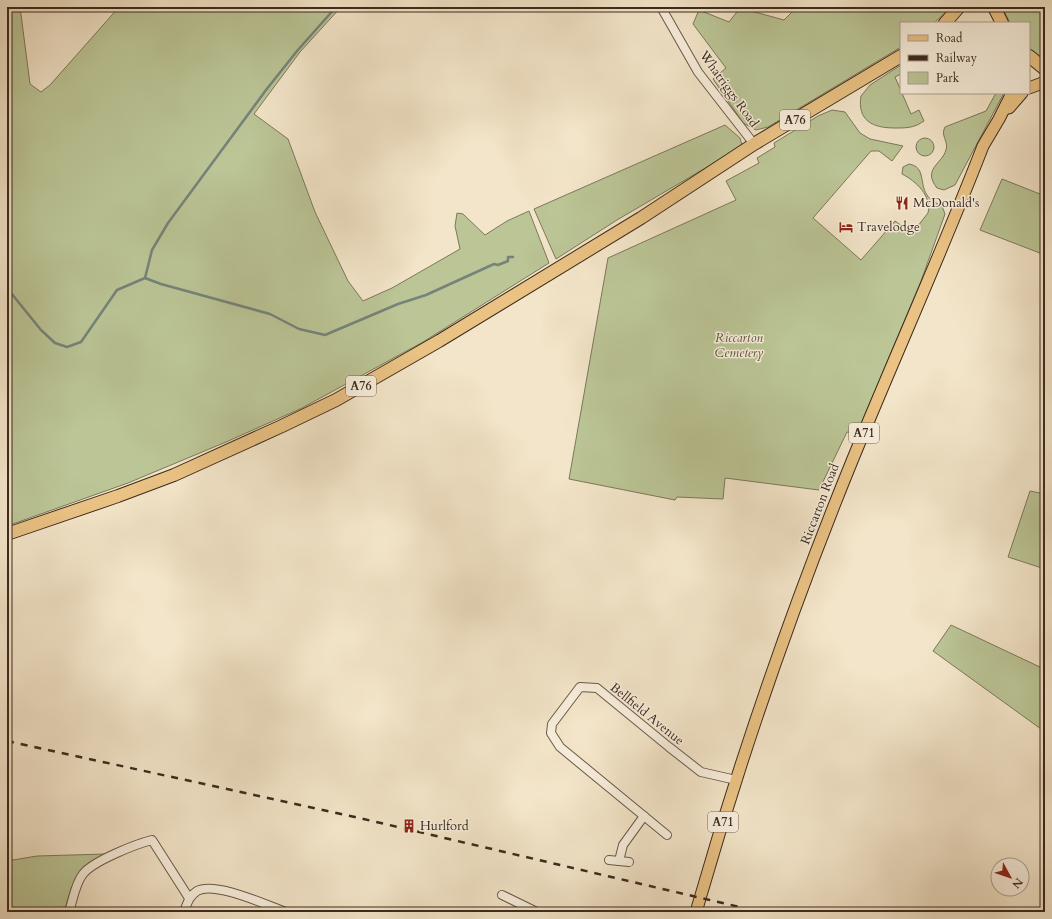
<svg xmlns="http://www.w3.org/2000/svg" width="1052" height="919" viewBox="0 0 1052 919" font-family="Cardo,serif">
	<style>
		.green { fill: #bbc596; stroke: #7c785a }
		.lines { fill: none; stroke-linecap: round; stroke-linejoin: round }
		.stream { stroke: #75837b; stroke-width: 2.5 }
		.minor-casing { stroke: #6a5948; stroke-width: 10 }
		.major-casing { stroke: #3c2a1d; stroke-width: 13 }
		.highway-casing { stroke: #3c2a1d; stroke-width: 14 }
		.minor { stroke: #f7eedc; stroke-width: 8 }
		.major { stroke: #eac284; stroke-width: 11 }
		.highway { stroke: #eac284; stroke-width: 12 }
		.rail { stroke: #3c2a1d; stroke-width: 2.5; stroke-dasharray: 7 7; stroke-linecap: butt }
		.labels { text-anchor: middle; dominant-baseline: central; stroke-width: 3; stroke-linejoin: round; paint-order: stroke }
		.shield { fill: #f7eedc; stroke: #746556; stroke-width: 1 }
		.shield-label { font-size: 12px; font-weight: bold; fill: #3c2a1d }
		.street-label { font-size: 13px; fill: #3c2a1d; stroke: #f7eedc }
		.poi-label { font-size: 13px; fill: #3c2a1d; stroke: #f7eedc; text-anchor: start }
		.park-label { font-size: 13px; font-style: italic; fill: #5c513b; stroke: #f7eedc }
	</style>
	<rect width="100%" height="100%" fill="#f3e5c9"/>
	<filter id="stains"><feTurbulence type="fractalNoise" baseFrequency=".005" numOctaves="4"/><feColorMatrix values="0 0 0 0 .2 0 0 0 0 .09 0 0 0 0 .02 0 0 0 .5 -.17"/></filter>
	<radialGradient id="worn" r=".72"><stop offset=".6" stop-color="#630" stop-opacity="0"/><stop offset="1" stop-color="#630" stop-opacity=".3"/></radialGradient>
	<g class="green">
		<path d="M7 7H20L30 84 41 92 50 85 119 7H341L300 52 254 114 288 139 315 212 348 281 363 301 392 288 460 249 455 226 457 213 463 214 485 235 507 221 529 211 549 263 423 342 302 408 226 442 128 483 7 526Z"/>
		<path d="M797 7H952L934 23H901V47L768 127 756 130 743 123 713 79 726 68 693 24 699 10 729 22 740 8 784 20Z"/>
		<path d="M1002 7H1045V62L1029 48V23H1010Z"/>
		<path d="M901 65V74L895 77 911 114 919 110 924 121C914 128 907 128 895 128 873 128 857 121 861 96L870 85Z"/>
		<path d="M996 93H1004L955 185 944 190 937 188C922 169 942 164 946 150 949 141 940 136 945 127L986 111Z"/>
		<path d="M832 110 845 112 860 133 870 139 903 146 892 161 879 151H871L813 218 861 260 895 221 909 231 917 227 928 213C932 196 916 181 902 174L903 167 909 164C926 167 919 183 927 195 930 200 936 203 942 206L945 214 921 281 857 434 847 432 819 490 725 478 723 499 677 497 675 500 569 479 608 258 736 200 726 181 759 163 757 158 775 147 774 143 818 116Z"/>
		<path d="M725 125 740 138 742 145 736 150 617 220 556 259 534 209Z"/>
		<circle cx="925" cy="147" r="9"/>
		<path d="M1002 179 1045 196V255L980 230Z"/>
		<path d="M1030 491 1045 494V569L1008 557Z"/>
		<path d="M951 625 1042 668 1045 664V730L1041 729 933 651Z"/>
		<path d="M106 854C74 872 74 878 64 912H7V861L37 856Z"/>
	</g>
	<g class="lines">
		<g class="stream">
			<path d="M145 278 161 284 270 314 299 329 325 335 398 304 426 295 494 264 498 265 508 261V257H513"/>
			<path d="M7 288 41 330 55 343 67 347 81 342 117 290 145 278 152 250 168 223 266 90 297 51 336 7"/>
		</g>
		<g class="minor-casing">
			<g id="minor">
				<path d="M661 7 698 72 754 144"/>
				<path d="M667 835 560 747 551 733 552 724 580 687 597 688 669 747 701 772 736 780"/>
				<path d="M609 860 629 862"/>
				<path d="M619 861 623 845 644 816"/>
				<path d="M502 895 537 912"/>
				<path d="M69 912C73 900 75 884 83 874 93 861 136 844 152 840L189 898"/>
				<path d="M184 912C187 904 189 896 197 891 215 881 266 905 286 912"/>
			</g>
		</g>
		<g class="major-casing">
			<g id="major">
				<path d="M1029 88 1045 82"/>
				<path d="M1009 108 1022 93"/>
				<path d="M696 912C740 759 792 608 852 461 895 356 942 252 983 146L999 119 1012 93"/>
			</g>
		</g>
		<g class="highway-casing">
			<g id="highway">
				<path d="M994 7 1002 23"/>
				<path d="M945 23 959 7"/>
				<path d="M1029 56 1045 69"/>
				<path d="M7 534 118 496 174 475 282 426 336 400 439 341 641 218 754 144 901 56"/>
			</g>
		</g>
		<use href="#minor" class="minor"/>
		<use href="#major" class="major"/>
		<use href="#highway" class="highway"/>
		<path class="rail" d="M7 741 355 817 761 912"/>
	</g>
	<defs>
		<g id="restaurant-bare" transform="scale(1.08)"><path d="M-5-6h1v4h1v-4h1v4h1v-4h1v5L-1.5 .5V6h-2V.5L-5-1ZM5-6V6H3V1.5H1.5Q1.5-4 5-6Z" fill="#8f2418" stroke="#f7eedc" stroke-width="2.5" paint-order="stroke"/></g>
		<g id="hotel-bare" transform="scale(1.08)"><path d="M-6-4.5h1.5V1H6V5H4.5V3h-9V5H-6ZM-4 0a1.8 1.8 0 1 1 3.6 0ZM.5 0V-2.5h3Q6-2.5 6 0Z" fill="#8f2418" stroke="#f7eedc" stroke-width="2.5" paint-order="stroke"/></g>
		<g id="building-bare" transform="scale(1.08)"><path d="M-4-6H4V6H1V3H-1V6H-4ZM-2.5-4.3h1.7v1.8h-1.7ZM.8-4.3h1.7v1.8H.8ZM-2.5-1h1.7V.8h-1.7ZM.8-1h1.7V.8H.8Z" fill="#8f2418" stroke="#f7eedc" stroke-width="2.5" paint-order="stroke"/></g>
	</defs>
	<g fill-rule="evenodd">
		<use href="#restaurant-bare" x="902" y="203"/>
		<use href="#hotel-bare" x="846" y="227"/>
		<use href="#building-bare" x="409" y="826"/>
	</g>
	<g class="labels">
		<g class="shield">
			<rect x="780" y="110" width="30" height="20" rx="3"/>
			<rect x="346" y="376" width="30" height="20" rx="3"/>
			<rect x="849" y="423" width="30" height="20" rx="3"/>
			<rect x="708" y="812" width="30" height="20" rx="3"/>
		</g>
		<g class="shield-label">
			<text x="795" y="120">A76</text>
			<text x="361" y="386">A76</text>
			<text x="864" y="433">A71</text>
			<text x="723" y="822">A71</text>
		</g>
		<g class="street-label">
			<text transform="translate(729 89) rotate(54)">Whatriggs Road</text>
			<text transform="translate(820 504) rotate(-69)">Riccarton Road</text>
			<text transform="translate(647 714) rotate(39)">Bellfield Avenue</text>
		</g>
		<g class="poi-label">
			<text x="913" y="203">McDonald's</text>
			<text x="857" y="227">Travelodge</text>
			<text x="420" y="826">Hurlford</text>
		</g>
		<g class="park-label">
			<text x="739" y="338">Riccarton<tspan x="739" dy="15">Cemetery</tspan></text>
		</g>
	</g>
	<rect width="1052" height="919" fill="none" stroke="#f3e5c9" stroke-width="24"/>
	<rect x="8" y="8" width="1036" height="903" fill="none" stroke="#3c2a1d" stroke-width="2"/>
	<rect x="12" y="12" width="1028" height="895" fill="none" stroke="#3c2a1d"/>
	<rect x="900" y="22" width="130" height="72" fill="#f7eedc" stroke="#aca090"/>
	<rect x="908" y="35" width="20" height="6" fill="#eac284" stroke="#aca090"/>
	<text x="936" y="42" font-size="12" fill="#3c2a1d">Road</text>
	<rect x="908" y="55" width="20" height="6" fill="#3c2a1d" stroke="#aca090"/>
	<text x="936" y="62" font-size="12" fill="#3c2a1d">Railway</text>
	<rect x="908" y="72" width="20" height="12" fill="#bbc596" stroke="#aca090"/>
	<text x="936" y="82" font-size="12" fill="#3c2a1d">Park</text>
	<g transform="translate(1010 877) rotate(130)"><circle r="19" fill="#f7eedc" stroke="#aca090"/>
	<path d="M0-3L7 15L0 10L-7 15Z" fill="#8f2418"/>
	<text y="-6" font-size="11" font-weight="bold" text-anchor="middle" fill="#3c2a1d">N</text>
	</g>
	<rect width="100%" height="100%" filter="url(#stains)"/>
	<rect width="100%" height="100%" fill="url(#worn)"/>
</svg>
